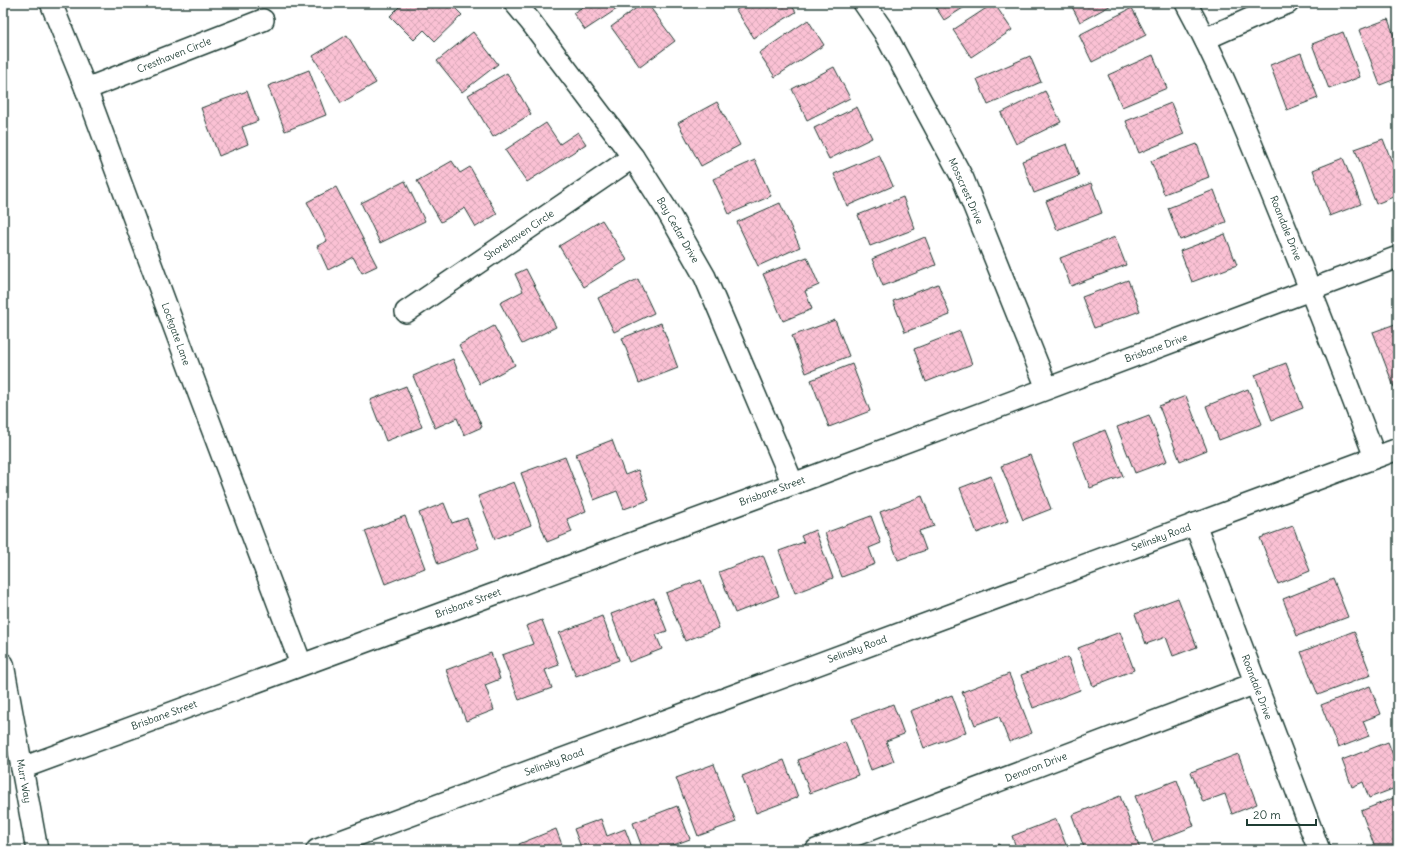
<svg xmlns="http://www.w3.org/2000/svg" width="1401" height="853" viewBox="0 0 1401 853" font-family="Delius,sans-serif">
	<style>
		.building { fill: url(#building-cross-hatch); stroke: #1f3d34 }
		.lines { fill: none; stroke-linecap: round; stroke-linejoin: round }
		.minor-casing { stroke: #1f3d34; stroke-width: 24 }
		.minor { stroke: #fff; stroke-width: 21 }
		.labels { text-anchor: middle; dominant-baseline: central; stroke-width: 3; stroke-linejoin: round; paint-order: stroke }
		.street-label { font-size: 10px; fill: #1f3d34; stroke: #fff }
	</style>
	<defs>
		<pattern id="building-cross-hatch" width="8" height="8" patternUnits="userSpaceOnUse"><rect width="8" height="8" fill="#fbc1d4"/><path d="M0 0l8 8M0 8l8-8" fill="none" stroke="#d7a7b7"/></pattern>
	</defs>
	<rect width="100%" height="100%" fill="#fff"/>
	<filter id="ink" filterUnits="userSpaceOnUse"><feTurbulence type="fractalNoise" baseFrequency=".025" numOctaves="2"/><feDisplacementMap in="SourceGraphic" scale="8" xChannelSelector="R" yChannelSelector="G"/><feConvolveMatrix kernelMatrix="1 2 1 2 8 2 1 2 1" color-interpolation-filters="sRGB"/></filter>
	<g filter="url(#ink)">
		<g class="building">
			<path d="M403 3H450L462 15 435 41 424 30 414 40 390 16Z"/>
			<path d="M589 3H626L585 30 573 13Z"/>
			<path d="M643 3H647L675 41 640 67 611 27Z"/>
			<path d="M747 3H790L796 12 754 38 736 10Z"/>
			<path d="M933 3H971L944 20Z"/>
			<path d="M994 3 1012 30 971 57 953 30Z"/>
			<path d="M1070 3H1115L1080 22Z"/>
			<path d="M1132 8 1146 35 1092 62 1079 35Z"/>
			<path d="M1388 19 1398 47V78L1380 85 1359 30Z"/>
			<path d="M808 20 824 45 775 77 759 53Z"/>
			<path d="M473 32 498 64 462 92 437 61Z"/>
			<path d="M1343 32 1360 77 1329 89 1312 44Z"/>
			<path d="M347 35 376 83 341 103 313 56Z"/>
			<path d="M1301 53 1318 98 1287 110 1270 65Z"/>
			<path d="M1153 55 1167 88 1122 107 1108 75Z"/>
			<path d="M1030 56 1041 82 988 105 977 79Z"/>
			<path d="M834 67 850 98 807 120 792 89Z"/>
			<path d="M309 70 326 115 285 131 268 86Z"/>
			<path d="M507 73 531 114 493 137 468 95Z"/>
			<path d="M247 91 258 121 242 127 248 144 219 156 201 108Z"/>
			<path d="M1045 91 1061 122 1016 144 1001 113Z"/>
			<path d="M717 102 740 145 701 166 678 123Z"/>
			<path d="M1171 103 1184 134 1139 153 1126 121Z"/>
			<path d="M857 107 872 138 829 159 814 128Z"/>
			<path d="M546 123 560 144 578 132 586 144 527 182 505 150Z"/>
			<path d="M1383 139 1398 178V195L1376 204 1355 149Z"/>
			<path d="M1067 144 1079 176 1034 193 1022 161Z"/>
			<path d="M1197 144 1209 177 1164 194 1151 161Z"/>
			<path d="M879 155 893 186 847 206 834 174Z"/>
			<path d="M1343 158 1361 204 1330 216 1313 170Z"/>
			<path d="M755 160 771 196 729 214 713 179Z"/>
			<path d="M452 161 460 173 470 167 497 214 476 227 465 208 441 222 417 181Z"/>
			<path d="M405 181 425 221 380 243 361 203Z"/>
			<path d="M1091 183 1102 213 1057 230 1046 201Z"/>
			<path d="M336 187 377 266 362 273 353 257 328 270 317 246 327 241 307 202Z"/>
			<path d="M1214 190 1226 222 1180 240 1168 208Z"/>
			<path d="M903 197 915 229 870 246 858 215Z"/>
			<path d="M780 203 800 247 758 266 737 222Z"/>
			<path d="M602 220 627 260 584 287 559 246Z"/>
			<path d="M1225 234 1237 265 1192 282 1180 251Z"/>
			<path d="M925 237 936 265 883 286 872 259Z"/>
			<path d="M1115 237 1126 265 1071 286 1060 258Z"/>
			<path d="M807 257 819 285 805 291 812 309 783 321 763 274Z"/>
			<path d="M526 269 556 327 522 344 500 303 523 291 515 274Z"/>
			<path d="M638 279 654 313 614 332 598 298Z"/>
			<path d="M1128 280 1140 311 1094 328 1082 297Z"/>
			<path d="M938 284 950 315 905 332 893 301Z"/>
			<path d="M835 320 849 356 806 373 792 336Z"/>
			<path d="M661 323 678 368 639 383 622 338Z"/>
			<path d="M1398 323V386L1394 387 1373 332Z"/>
			<path d="M494 326 515 365 480 384 459 345Z"/>
			<path d="M960 331 972 364 926 382 914 349Z"/>
			<path d="M453 359 482 427 464 435 457 418 435 428 413 376Z"/>
			<path d="M1286 363 1303 408 1272 420 1255 375Z"/>
			<path d="M852 364 870 411 829 427 811 380Z"/>
			<path d="M406 386 422 427 386 441 370 400Z"/>
			<path d="M1248 389 1262 424 1219 440 1206 406Z"/>
			<path d="M1186 396 1207 450 1180 461 1159 406Z"/>
			<path d="M1149 415 1167 461 1135 473 1117 427Z"/>
			<path d="M1105 430 1123 476 1090 488 1073 443Z"/>
			<path d="M612 440 625 475 638 470 649 500 624 509 617 491 594 500 576 454Z"/>
			<path d="M1030 455 1051 509 1023 520 1001 466Z"/>
			<path d="M565 457 586 511 567 519 572 532 547 542 521 473Z"/>
			<path d="M991 476 1008 521 977 533 960 488Z"/>
			<path d="M514 482 531 525 495 539 478 496Z"/>
			<path d="M922 496 934 526 919 531 926 550 898 560 880 512Z"/>
			<path d="M444 503 452 523 467 518 479 548 438 564 419 513Z"/>
			<path d="M405 516 425 568 385 584 365 531Z"/>
			<path d="M871 516 881 543 869 548 875 564 842 577 825 533Z"/>
			<path d="M1293 526 1310 571 1278 584 1260 538Z"/>
			<path d="M815 530 833 578 795 593 779 551 804 542 801 536Z"/>
			<path d="M763 555 779 596 735 613 719 572Z"/>
			<path d="M1333 579 1348 617 1297 636 1283 599Z"/>
			<path d="M701 580 719 628 685 641 666 593Z"/>
			<path d="M654 598 667 631 656 635 662 649 629 662 611 614Z"/>
			<path d="M1178 598 1197 647 1173 656 1166 637 1146 644 1135 614Z"/>
			<path d="M602 616 619 660 576 676 559 633Z"/>
			<path d="M542 620 559 665 545 670 552 688 519 700 502 655 533 644 526 626Z"/>
			<path d="M1354 631 1371 675 1318 695 1301 652Z"/>
			<path d="M1120 632 1134 670 1093 686 1078 648Z"/>
			<path d="M491 653 500 679 485 685 494 710 466 721 446 670Z"/>
			<path d="M1068 657 1080 690 1033 708 1021 675Z"/>
			<path d="M1009 674 1032 733 1009 742 999 716 975 725 962 692Z"/>
			<path d="M1370 686 1381 714 1363 721 1369 736 1338 748 1321 705Z"/>
			<path d="M952 695 966 732 924 748 910 711Z"/>
			<path d="M893 704 904 734 886 741 894 761 871 770 852 719Z"/>
			<path d="M845 742 858 775 810 793 798 760Z"/>
			<path d="M1388 742 1398 768V787L1369 798 1363 782 1352 787 1342 760Z"/>
			<path d="M1238 754 1257 804 1232 814 1225 794 1203 802 1191 772Z"/>
			<path d="M784 760 798 797 756 813 742 776Z"/>
			<path d="M714 764 736 822 698 836 676 778Z"/>
			<path d="M1177 780 1194 826 1153 842 1135 796Z"/>
			<path d="M1120 796 1140 849 1085 850 1072 815Z"/>
			<path d="M1398 796V850H1376L1361 811Z"/>
			<path d="M677 806 690 839 660 850H643L633 823Z"/>
			<path d="M601 819 607 836 625 829 633 850H582L574 829Z"/>
			<path d="M1056 819 1068 850H1017L1012 836Z"/>
			<path d="M556 829 564 850H521L519 844Z"/>
			<path d="M999 844 1001 850H984Z"/>
		</g>
		<g class="lines">
			<g class="minor-casing">
				<g id="minor">
					<path d="M51 3 86 89 199 394 301 664"/>
					<path d="M515 3 530 21 633 157 665 207 705 277 793 484"/>
					<path d="M864 3 884 32 963 179 1047 388"/>
					<path d="M1186 3C1222 69 1249 138 1277 207 1311 290 1343 373 1375 457"/>
					<path d="M1205 39 1272 9 1288 3"/>
					<path d="M86 89 263 20"/>
					<path d="M406 312 633 157"/>
					<path d="M1195 524 1319 850"/>
					<path d="M3 664 37 850"/>
					<path d="M22 768 793 484 1398 257"/>
					<path d="M317 850 1398 449"/>
					<path d="M816 850 1256 683"/>
				</g>
			</g>
			<use href="#minor" class="minor"/>
		</g>
	</g>
	<g class="labels">
		<g class="street-label">
			<text transform="translate(174 55) rotate(-22)">Cresthaven Circle</text>
			<text transform="translate(966 191) rotate(66)">Mosscrest Drive</text>
			<text transform="translate(1286 228) rotate(68)">Roandale Drive</text>
			<text transform="translate(678 230) rotate(60)">Bay Cedar Drive</text>
			<text transform="translate(519 235) rotate(-34)">Shorehaven Circle</text>
			<text transform="translate(176 334) rotate(70)">Lockgate Lane</text>
			<text transform="translate(1156 348) rotate(-20)">Brisbane Drive</text>
			<text transform="translate(772 491) rotate(-20)">Brisbane Street</text>
			<text transform="translate(1161 537) rotate(-20)">Selinsky Road</text>
			<text transform="translate(468 603) rotate(-20)">Brisbane Street</text>
			<text transform="translate(857 649) rotate(-20)">Selinsky Road</text>
			<text transform="translate(1257 687) rotate(69)">Roandale Drive</text>
			<text transform="translate(164 715) rotate(-20)">Brisbane Street</text>
			<text transform="translate(554 762) rotate(-20)">Selinsky Road</text>
			<text transform="translate(1036 767) rotate(-21)">Denoron Drive</text>
			<text transform="translate(24 781) rotate(80)">Murr Way</text>
		</g>
	</g>
	<rect width="1401" height="853" fill="none" stroke="#fff" stroke-width="16"/>
	<rect x="8" y="8" width="1385" height="837" fill="none" stroke="#1f3d34" stroke-width="1.5" filter="url(#ink)"/>
	<path d="M1247 819v6h69v-6" fill="none" stroke="#1f3d34" stroke-width="2"/>
	<text x="1253" y="819" font-size="12" fill="#1f3d34" stroke="#ffffff" stroke-width="3" paint-order="stroke">20 m</text>
</svg>
